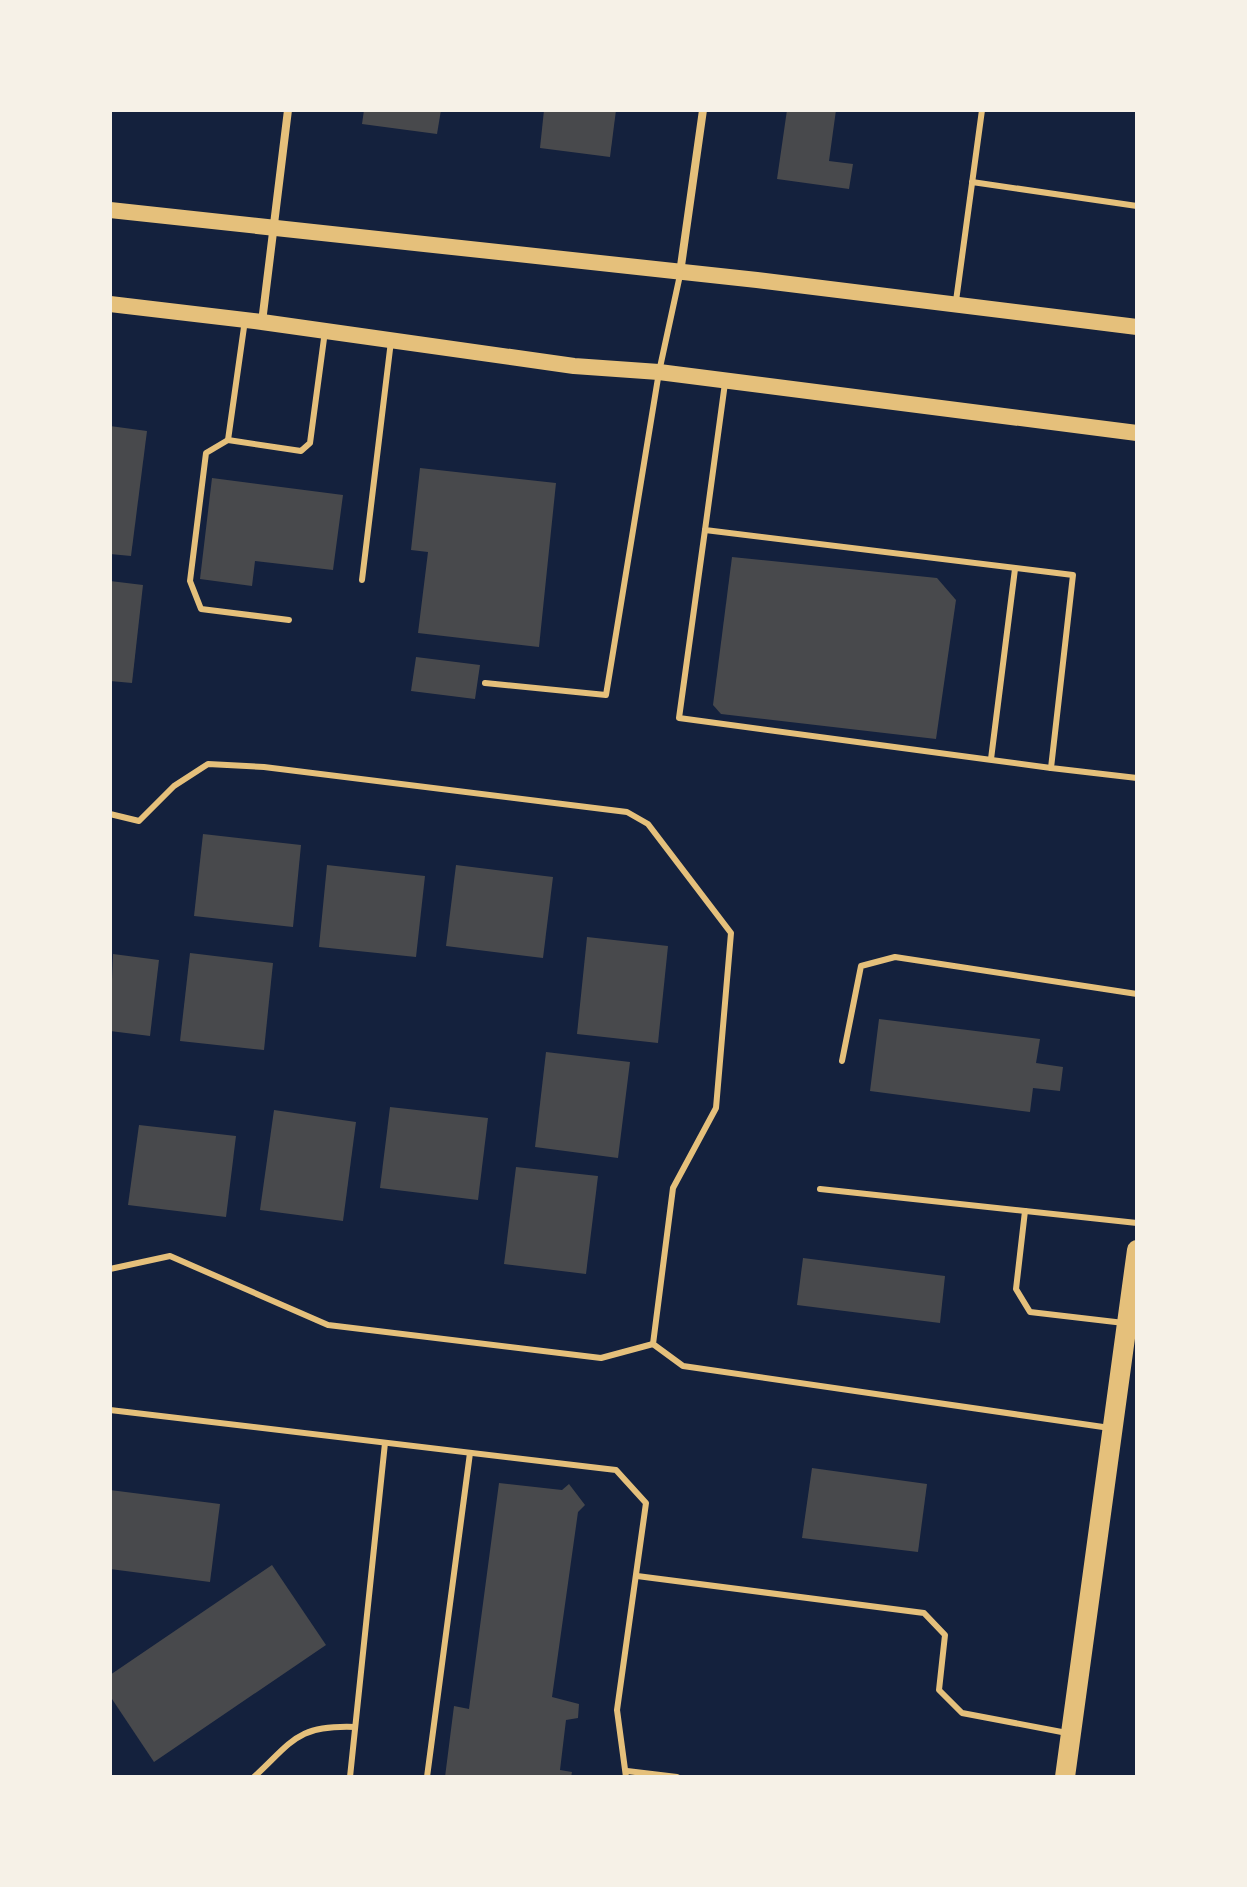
<svg xmlns="http://www.w3.org/2000/svg" width="1247" height="1887" viewBox="0 0 1247 1887" font-family="Mulish,sans-serif">
	<style>
		.building { fill: #48494c }
		.lines { fill: none; stroke-linecap: round; stroke-linejoin: round }
		.service { stroke: #e5c07b; stroke-width: 6 }
		.minor { stroke: #e5c07b; stroke-width: 8 }
		.secondary { stroke: #e5c07b; stroke-width: 16 }
		.primary { stroke: #e5c07b; stroke-width: 20 }
	</style>
	<rect width="100%" height="100%" fill="#14213d"/>
	<g class="building">
		<path d="M364 110H441L437 134 362 124Z"/>
		<path d="M544 110H616L610 157 540 148Z"/>
		<path d="M787 110H836L829 161 853 164 849 189 777 179Z"/>
		<path d="M110 426 147 431 131 556 110 554Z"/>
		<path d="M420 468 556 483 539 647 418 633 428 552 411 550Z"/>
		<path d="M212 478 343 495 333 570 255 561 252 586 200 579Z"/>
		<path d="M732 557 937 578 956 600 936 739 721 714 713 705Z"/>
		<path d="M110 581 143 585 132 683 110 681Z"/>
		<path d="M416 657 480 665 475 699 411 691Z"/>
		<path d="M203 834 301 845 293 927 194 916Z"/>
		<path d="M327 865 425 876 416 957 319 947Z"/>
		<path d="M456 865 553 877 543 958 446 946Z"/>
		<path d="M587 937 668 946 658 1043 577 1034Z"/>
		<path d="M190 953 273 963 264 1050 180 1041Z"/>
		<path d="M113 954 159 960 150 1036 110 1031Z"/>
		<path d="M879 1019 1040 1039 1036 1063 1063 1067 1060 1091 1033 1088 1030 1112 870 1091Z"/>
		<path d="M546 1052 630 1062 618 1158 535 1147Z"/>
		<path d="M390 1107 488 1118 478 1200 380 1188Z"/>
		<path d="M274 1110 356 1122 343 1221 260 1210Z"/>
		<path d="M139 1125 236 1136 226 1217 128 1205Z"/>
		<path d="M516 1167 598 1176 586 1274 504 1264Z"/>
		<path d="M803 1258 945 1276 940 1323 797 1305Z"/>
		<path d="M812 1468 927 1484 918 1552 802 1538Z"/>
		<path d="M499 1483 562 1490 569 1484 585 1505 578 1512 552 1697 579 1704 578 1718 566 1720 560 1770 572 1772 571 1777H445L454 1706 469 1709Z"/>
		<path d="M110 1490 220 1504 210 1582 110 1569Z"/>
		<path d="M272 1565 326 1645 154 1762 110 1696V1675Z"/>
	</g>
	<g class="lines">
		<g class="service">
			<path d="M972 182 1137 206"/>
			<path d="M956 301 982 110"/>
			<path d="M245 320 228 440 301 451 310 443 325 331"/>
			<path d="M725 383 705 530 1073 575 1051 768 1137 778"/>
			<path d="M228 440 206 453 190 581 201 609 289 620"/>
			<path d="M705 530 679 718 1051 768"/>
			<path d="M362 580 391 341"/>
			<path d="M485 683 606 695 659 372 680 275"/>
			<path d="M991 759 1015 569"/>
			<path d="M110 814 139 821 174 786 208 764 264 767 627 812 648 824 731 933 716 1108 673 1188 653 1344 683 1366 1110 1428"/>
			<path d="M842 1061 861 966 895 957 1137 994"/>
			<path d="M820 1189 1137 1223"/>
			<path d="M1025 1211 1016 1289 1030 1312 1124 1323"/>
			<path d="M110 1269 170 1256 328 1325 601 1358 653 1344"/>
			<path d="M110 1410 616 1470 646 1503 617 1710 626 1777"/>
			<path d="M637 1576 924 1613 945 1635 939 1690 962 1713 1067 1733"/>
			<path d="M627 1771 677 1777"/>
			<path d="M254 1777C294 1740 297 1725 355 1727"/>
			<path d="M350 1777 385 1443"/>
			<path d="M427 1777 470 1453"/>
		</g>
		<g class="minor">
			<path d="M680 273 703 110"/>
			<path d="M262 322 288 110"/>
		</g>
		<g class="secondary">
			<path d="M110 210 757 280 1137 327"/>
			<path d="M110 304 262 322 574 366 659 372 1137 433"/>
		</g>
		<path class="primary" d="M1065 1777 1137 1250"/>
	</g>
	<rect width="1247" height="1887" fill="none" stroke="#f6f1e7" stroke-width="224"/>
</svg>
